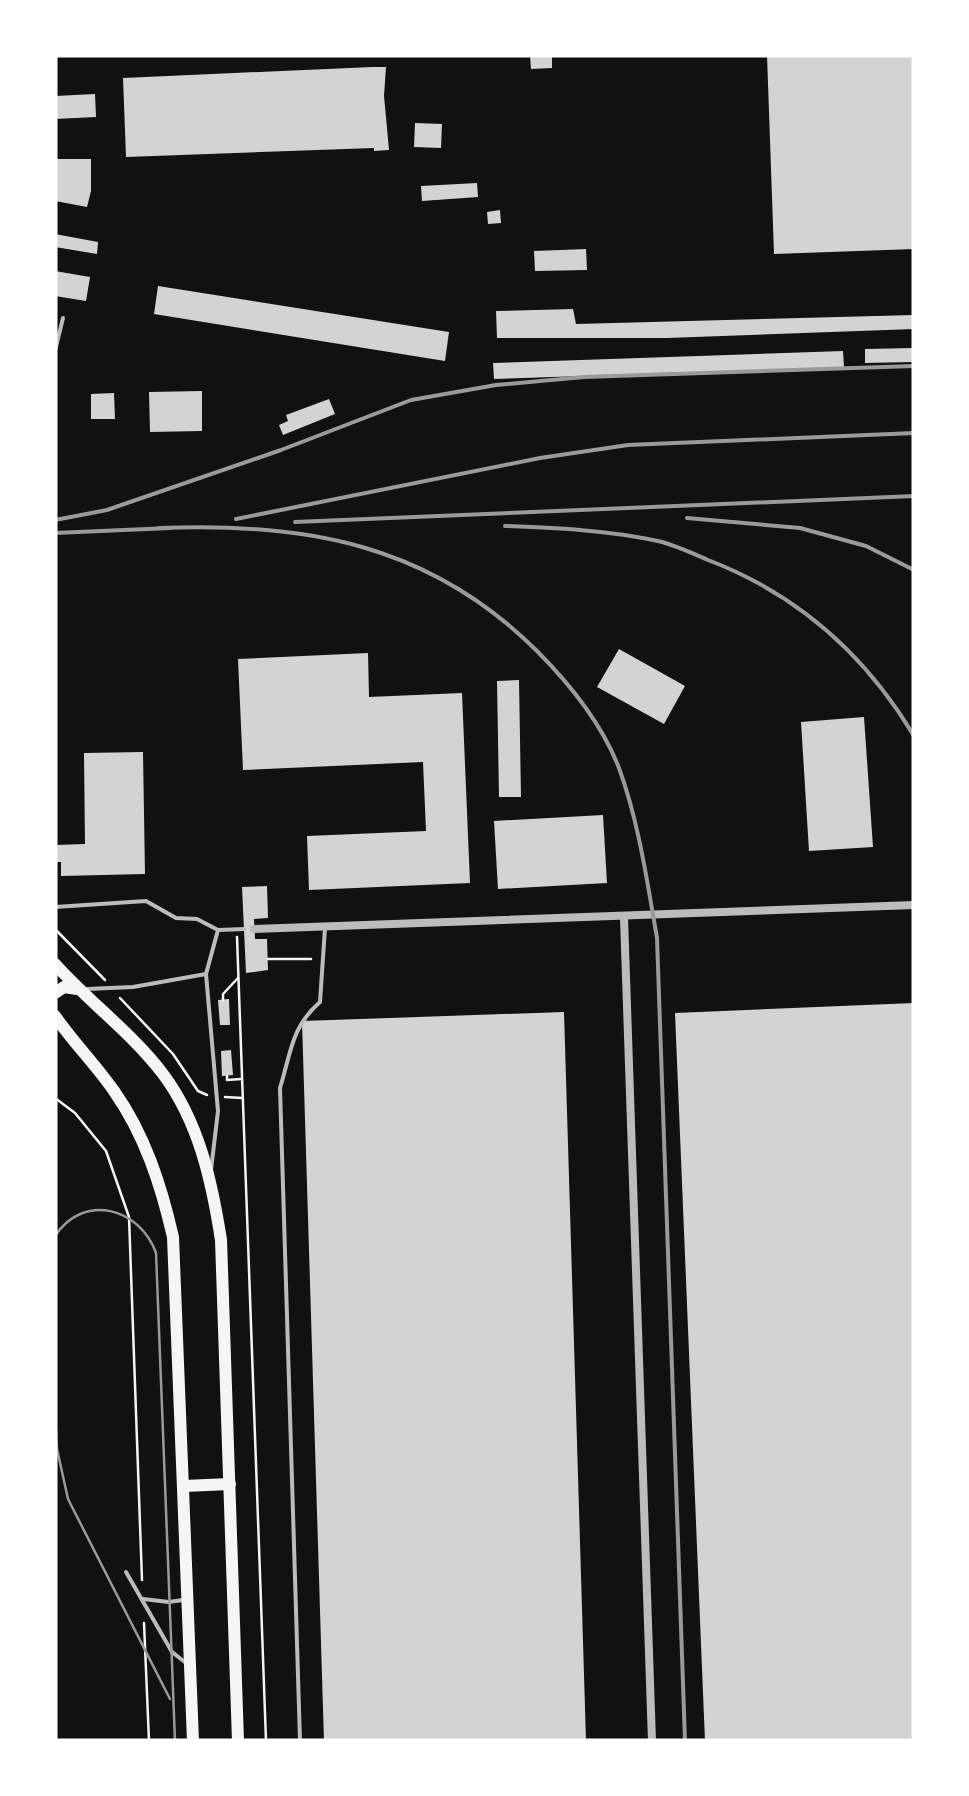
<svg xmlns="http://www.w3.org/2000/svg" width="969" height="1796" viewBox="0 0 969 1796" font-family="'Alegreya Sans',sans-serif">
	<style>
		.building { fill: #d3d3d3 }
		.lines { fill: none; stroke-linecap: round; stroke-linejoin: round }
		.path { stroke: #f5f5f5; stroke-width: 2.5 }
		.service { stroke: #bcbcbc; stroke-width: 4 }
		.minor { stroke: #bcbcbc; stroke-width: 8 }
		.primary { stroke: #f5f5f5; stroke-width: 12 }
		.tram { stroke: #9a9a9a; stroke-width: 2.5 }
		.rail { stroke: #9a9a9a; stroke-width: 4 }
	</style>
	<rect width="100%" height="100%" fill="#111"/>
	<g class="building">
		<path d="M530 55H552V68L531 69Z"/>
		<path d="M767 55H914V249L774 254Z"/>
		<path d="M372 67H386L384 96 389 150 374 151V148L126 157 123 78Z"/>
		<path d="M95 94 96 117 55 119V96Z"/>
		<path d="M415 123 442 124 441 148 414 147Z"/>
		<path d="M55 159H91V191L87 207 55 201Z"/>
		<path d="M477 183 478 197 422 201 421 186Z"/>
		<path d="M500 210 501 223 488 224 487 212Z"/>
		<path d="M55 234 98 242 97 254 55 247Z"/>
		<path d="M586 249 587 270 535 271 534 251Z"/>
		<path d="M55 271 90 277 86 301 55 296Z"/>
		<path d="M158 286 449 332 445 361 154 314Z"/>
		<path d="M573 309 576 324 914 315V329L667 338H497L496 311Z"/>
		<path d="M914 348V362L865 363V349Z"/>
		<path d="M843 351 844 367 494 379 493 363Z"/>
		<path d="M202 391V431L150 432 149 392Z"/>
		<path d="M114 393 115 419H91V394Z"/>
		<path d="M329 399 335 414 283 435 279 425 288 421 286 415Z"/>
		<path d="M619 649 685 686 664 724 597 687Z"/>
		<path d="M368 653 369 697 462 693 470 883 309 890 307 836 426 831 423 762 243 770 238 659Z"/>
		<path d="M519 680 521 797H499L497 681Z"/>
		<path d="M864 717 873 847 809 851 801 722Z"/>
		<path d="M143 752 145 874 61 876V862H55V845L85 844 84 753Z"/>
		<path d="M603 815 607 883 498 889 494 821Z"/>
		<path d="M267 886 268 918 254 919 255 939H267L268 970 246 973 242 887Z"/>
		<path d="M229 999 230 1025H220L218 1000Z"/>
		<path d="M914 1003V1741H705L675 1013Z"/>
		<path d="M564 1012 586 1741H324L302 1021Z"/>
		<path d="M231 1050 233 1075 222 1076 221 1051Z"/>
	</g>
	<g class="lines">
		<g class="path">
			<path d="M55 929 105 980"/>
			<path d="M237 937 266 1741"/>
			<path d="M268 959H311"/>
			<path d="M120 998 173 1054 198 1091 207 1095"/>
			<path d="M223 1000V994L238 978"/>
			<path d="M227 1076V1080L241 1079"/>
			<path d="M225 1097 242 1098"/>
			<path d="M55 1098 75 1113 106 1151 129 1217 142 1580"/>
			<path d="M144 1623 149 1741"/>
		</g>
		<g class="service">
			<path d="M55 351 63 318"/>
			<path d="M55 907 146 901 176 918 197 919 218 930 206 974 218 1111 211 1170"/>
			<path d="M219 930 244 929"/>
			<path d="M87 989 133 987 206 974"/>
			<path d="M126 1572 172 1652 186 1663"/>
			<path d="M143 1599 169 1602 183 1600"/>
			<path d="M300 1741 280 1088C291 1053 291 1027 320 1002L325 928"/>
		</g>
		<g class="minor">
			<path d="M624 918 652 1741"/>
			<path d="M254 929 914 905"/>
		</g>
		<g class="primary">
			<path d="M55 964C89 1002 132 1033 163 1074 199 1122 212 1182 221 1240L238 1741"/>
			<path d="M55 993 64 987 77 989"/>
			<path d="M55 1016C73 1042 96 1065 114 1091 145 1135 161 1185 173 1237L193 1741"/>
			<path d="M184 1486 230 1484"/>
		</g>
		<g class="tram">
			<path d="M55 1236C84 1192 140 1208 156 1253L175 1741"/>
			<path d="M55 1415 57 1449 68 1499 170 1699"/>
		</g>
		<g class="rail">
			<path d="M687 518 800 528 866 546 914 570"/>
			<path d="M236 519 540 458 628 445 914 433"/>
			<path d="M55 520 107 510 281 450 411 400 496 385 584 377 914 366"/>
			<path d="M295 522 914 496"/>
			<path d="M505 526C556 528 608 530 658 541 675 545 692 553 708 560 797 594 865 654 914 736"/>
			<path d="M159 528C305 522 429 544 536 650 569 683 602 724 619 768 639 823 647 881 657 938L685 1741"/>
			<path d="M55 533 170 528"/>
		</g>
	</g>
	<rect width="969" height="1796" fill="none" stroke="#ffffff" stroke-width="115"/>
</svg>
